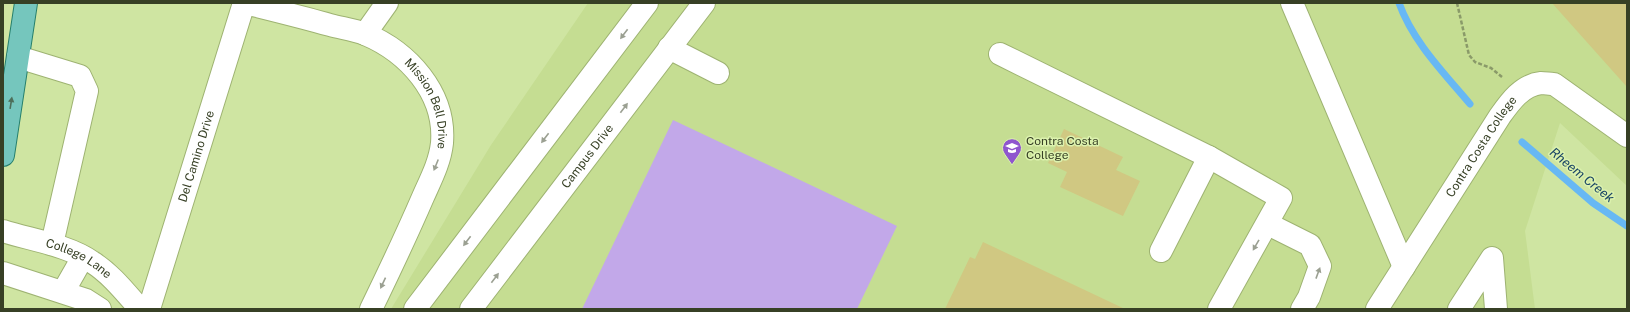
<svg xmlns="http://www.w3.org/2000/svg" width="1630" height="312" viewBox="0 0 1630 312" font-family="'Public Sans',sans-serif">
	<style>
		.built { fill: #c5dd92 }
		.green { fill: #c2a8e9 }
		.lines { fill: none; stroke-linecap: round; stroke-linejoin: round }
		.stream { stroke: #67b8f4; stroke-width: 7 }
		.building { fill: #d0c882 }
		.minor-casing { stroke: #9eb372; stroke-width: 24 }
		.major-casing { stroke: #247e6b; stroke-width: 24 }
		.path { stroke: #8a9a69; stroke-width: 2.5; stroke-dasharray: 4 2; stroke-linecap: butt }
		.minor { stroke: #fff; stroke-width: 22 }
		.major { stroke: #75c6bd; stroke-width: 22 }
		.oneway { fill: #9ba092 }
		.oneway2 { fill: #4d6f5a }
		.labels { text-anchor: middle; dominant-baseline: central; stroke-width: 3; stroke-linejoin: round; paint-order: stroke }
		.street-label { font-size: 12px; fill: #374025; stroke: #dcf2ae }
		.poi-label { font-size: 12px; fill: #374025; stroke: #dcf2ae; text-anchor: start }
		.water-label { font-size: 13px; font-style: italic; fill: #1b4665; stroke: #dcf2ae }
	</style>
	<rect width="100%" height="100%" fill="#cfe5a2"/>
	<path class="built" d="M588 3H1627V186L1560 123 1525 231 1535 309H391L491 145Z"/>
	<path class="green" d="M673 120 897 226 857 309H582Z"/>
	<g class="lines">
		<g class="stream">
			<path d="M1399 3C1413 42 1444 73 1470 104"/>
			<path d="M1522 142 1593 203 1627 226"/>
		</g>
	</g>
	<g class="building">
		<path d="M1552 3H1627V87Z"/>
		<path d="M1064 129 1123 157 1116 170 1140 181 1123 216 1060 187 1067 172 1048 163Z"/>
		<path d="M983 242 1125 309H945L970 257 975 259Z"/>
	</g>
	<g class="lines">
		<g class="minor-casing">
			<g id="minor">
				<path id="s1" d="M245 3C273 10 302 17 330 25 341 28 354 30 365 34 408 52 446 93 442 143 440 162 431 179 423 197 407 234 389 272 371 309"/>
				<path d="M1292 3 1404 267"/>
				<path d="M365 34 387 3"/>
				<path d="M669 48 718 73"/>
				<path d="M1000 54 1209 157 1281 198 1219 309"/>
				<path d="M18 57 80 76 87 91 52 244"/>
				<path d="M1268 224 1310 245 1320 266 1309 297 1302 309"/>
				<path id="s2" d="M3 231C31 240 68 245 92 262 111 274 125 292 140 309"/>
				<path d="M1161 251 1209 157"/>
				<path d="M3 273 86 300 100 309"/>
				<path d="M63 292 83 257"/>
				<path id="s3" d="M149 309 244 3"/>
				<path d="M415 309 647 3"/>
				<path id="s4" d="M471 309 704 3"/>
				<path id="s5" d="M1377 309 1500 116C1510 102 1522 85 1541 83 1545 83 1550 84 1554 84L1627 136"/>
				<path d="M1459 309 1492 258 1496 309"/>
			</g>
		</g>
		<g class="major-casing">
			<path id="major" d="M3 155 26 3"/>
		</g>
		<path class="path" d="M1457 3 1469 55 1475 62 1491 68 1502 77"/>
		<use href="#minor" class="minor"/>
		<use href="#major" class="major"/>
	</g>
	<defs><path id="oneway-solid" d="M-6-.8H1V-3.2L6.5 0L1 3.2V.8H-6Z"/></defs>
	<g class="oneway">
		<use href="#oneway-solid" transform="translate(624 34) rotate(127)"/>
		<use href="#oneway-solid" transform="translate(624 108) rotate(-53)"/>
		<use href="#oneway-solid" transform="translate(545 138) rotate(127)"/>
		<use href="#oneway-solid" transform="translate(436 165) rotate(112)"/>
		<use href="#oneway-solid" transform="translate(467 241) rotate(127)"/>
		<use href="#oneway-solid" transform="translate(1256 245) rotate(120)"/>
		<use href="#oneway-solid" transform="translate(1318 273) rotate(-70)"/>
		<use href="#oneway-solid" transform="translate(495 278) rotate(-53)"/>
		<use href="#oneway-solid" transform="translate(383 283) rotate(115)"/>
	</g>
	<use class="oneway2" href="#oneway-solid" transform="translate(11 103) rotate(-81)"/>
	<defs>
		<g id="university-pin" transform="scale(1)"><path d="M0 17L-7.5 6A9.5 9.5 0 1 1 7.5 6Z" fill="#8f56ce" stroke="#dcf2ae"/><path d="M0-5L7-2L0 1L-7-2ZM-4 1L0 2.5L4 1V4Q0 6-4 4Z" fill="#fff"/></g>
	</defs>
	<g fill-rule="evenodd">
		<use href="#university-pin" x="1012" y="148"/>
	</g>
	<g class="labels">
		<g class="street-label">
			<text stroke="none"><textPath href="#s1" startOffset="223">Mission Bell Drive</textPath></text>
			<text stroke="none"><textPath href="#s5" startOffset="193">Contra Costa College</textPath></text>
			<text stroke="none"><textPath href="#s3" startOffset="160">Del Camino Drive</textPath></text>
			<text stroke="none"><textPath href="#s4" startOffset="192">Campus Drive</textPath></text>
			<text stroke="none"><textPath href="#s2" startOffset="81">College Lane</textPath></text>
		</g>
		<g class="poi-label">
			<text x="1026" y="141">Contra Costa<tspan x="1026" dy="14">College</tspan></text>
		</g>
		<g class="water-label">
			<text transform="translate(1582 175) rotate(39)">Rheem Creek</text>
		</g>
	</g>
	<rect width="1630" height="312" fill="none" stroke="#374025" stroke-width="8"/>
</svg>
